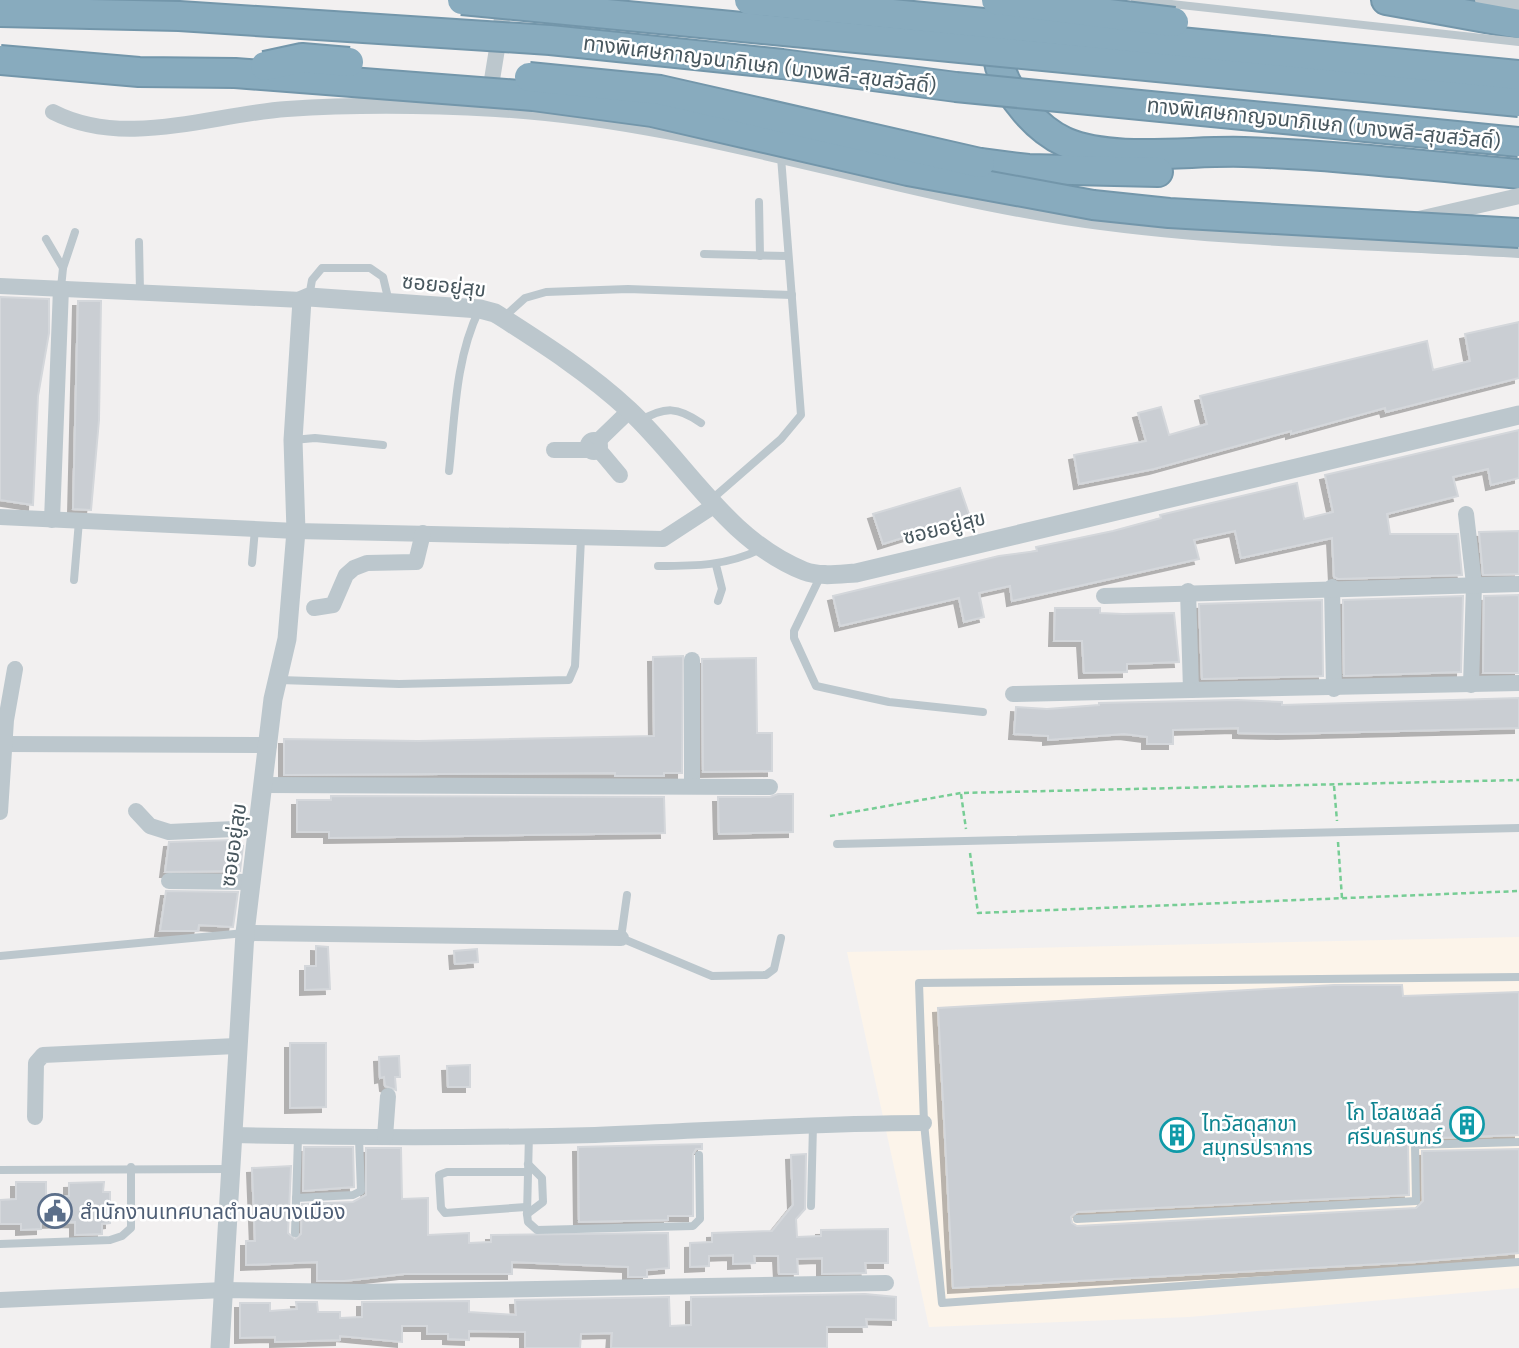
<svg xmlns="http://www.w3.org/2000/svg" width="1519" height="1348" viewBox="0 0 1519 1348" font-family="Figtree,'Noto Sans Thai',sans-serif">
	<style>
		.commercial { fill: #fcf4ea }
		.building { fill: #caced3; stroke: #d4d7db; stroke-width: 2; filter: url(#shadow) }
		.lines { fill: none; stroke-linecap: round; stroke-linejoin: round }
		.motorway-casing { stroke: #7396aa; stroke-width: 32 }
		.path { stroke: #77cd95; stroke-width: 2.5; stroke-dasharray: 5 3.5; stroke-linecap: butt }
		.service { stroke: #bcc7cd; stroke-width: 8 }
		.minor { stroke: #bcc7cd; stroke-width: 16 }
		.tertiary { stroke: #bcc7cd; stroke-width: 19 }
		.motorway { stroke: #88abbe; stroke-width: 28 }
		.motorway-bridge-casing { stroke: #7396aa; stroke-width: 32; stroke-linecap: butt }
		.motorway-bridge { stroke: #88abbe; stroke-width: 28 }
		.labels { text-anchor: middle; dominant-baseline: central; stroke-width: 5; stroke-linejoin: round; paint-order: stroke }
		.street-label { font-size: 21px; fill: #48575e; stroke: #fff }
		.culture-label { font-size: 21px; fill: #0d838f; stroke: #fff; text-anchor: end }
		.service-label { font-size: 21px; fill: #4e5e75; stroke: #fff; text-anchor: start }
	</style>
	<defs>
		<filter id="shadow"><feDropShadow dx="-5" dy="5" stdDeviation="0" flood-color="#0004"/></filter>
	</defs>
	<rect width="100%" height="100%" fill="#f2f0f0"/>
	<path class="commercial" d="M1519 937V1288L1189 1317 929 1327 847 952Z"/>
	<g class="building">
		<path d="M0 297 49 299V333L38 396 33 505 0 500Z"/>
		<path d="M78 301H101L99 420 91 510 73 509Z"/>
		<path d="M1519 322V378L1386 412 1385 408 1291 434V431L1154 469 1079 484 1074 455 1146 441 1138 413 1161 407 1169 435 1207 424 1200 396 1427 341 1433 370 1470 361 1465 334Z"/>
		<path d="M1519 430V478L1491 485 1488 469 1453 477 1458 496 1387 514 1390 534H1458L1462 575 1338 579 1334 577 1332 538 1241 558 1235 531 1194 540 1199 559 1012 601 1010 586 979 593 984 617 964 622 959 598 840 626 833 596 999 556 1037 551 1036 547 1113 531 1161 518 1160 515 1297 483 1304 519 1333 512 1325 475Z"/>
		<path d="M960 488 970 517 883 544 873 514Z"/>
		<path d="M1519 531V574L1483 575 1479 532Z"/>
		<path d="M1519 595V673H1483L1484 596Z"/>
		<path d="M1463 596 1461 672 1344 676 1343 600Z"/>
		<path d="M1322 600 1323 676 1202 679 1199 604Z"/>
		<path d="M1055 608H1100V613L1123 614 1174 613 1179 662 1127 664V672L1084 673 1082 641H1054Z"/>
		<path d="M683 656 682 773H664V776H615V773L284 775V739L418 741 654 736 653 657Z"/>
		<path d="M756 658 757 733H772V771L703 772 702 659Z"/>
		<path d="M1519 698V728L1282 734 1238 733V728L1173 730V744H1147V737L1124 734 1048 740V736L1014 734 1016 707 1047 709 1099 705V703L1237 700 1282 702V705Z"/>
		<path d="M778 794H793V832L719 834 718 797H770Z"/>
		<path d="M331 796 664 797 665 833 329 838V832H297V800H331Z"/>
		<path d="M234 840 233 845 243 846 240 871 165 872 169 842Z"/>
		<path d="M166 891 238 892 233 927 199 925 198 931H160Z"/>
		<path d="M316 946 328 947 330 989 305 990V966H316Z"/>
		<path d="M477 949 478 962 455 964 454 951Z"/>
		<path d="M1334 985H1402L1403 996 1519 992V1135L1412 1139 1408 1145 1409 1195 1077 1212 1071 1217 1072 1223 1077 1226 1416 1208 1423 1201 1422 1151 1519 1149V1253L1416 1262 953 1288 938 1008Z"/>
		<path d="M290 1043H326V1107L290 1108Z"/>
		<path d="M399 1056 400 1077H395L396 1090 385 1086 384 1077 380 1078 379 1057Z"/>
		<path d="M470 1065V1087H448L447 1066Z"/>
		<path d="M702 1144V1149H696L693 1154V1216H668V1220L579 1222 578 1147Z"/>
		<path d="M304 1147H353L354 1187 303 1191Z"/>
		<path d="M366 1148H401L402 1199 428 1198V1235L469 1233V1243L491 1242V1235L668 1233 669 1268 647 1270V1277H628V1267L512 1262V1274H404L344 1281H317V1262L246 1265V1241H255L252 1168 291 1166 288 1233 295 1239 301 1234 302 1204 353 1202 366 1195Z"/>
		<path d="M806 1154 805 1209 796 1219 797 1237 821 1236V1230L888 1229V1263H865L866 1273 822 1274V1258L797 1259 798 1274H779L778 1256H754L755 1263 733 1264V1255L709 1256V1266L690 1267V1243L712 1242V1233L772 1231 793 1205 791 1155Z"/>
		<path d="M16 1182H46V1197L69 1196V1183L104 1182 103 1192H110V1223L102 1224V1234L75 1235V1222L41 1223V1229L21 1230V1224H0V1200L16 1199Z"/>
		<path d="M865 1294 896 1297V1320L866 1319 867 1327H827V1348H611L612 1333 581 1334 580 1348H525V1332L469 1331V1340L448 1339V1334H427V1326H402V1342L340 1336V1340L275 1342V1337L240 1338V1303H270V1311L297 1309 296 1302H317L318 1312H340V1318L362 1317V1302L469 1301V1312L516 1315 515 1300 669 1297 670 1326 691 1325V1297Z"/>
	</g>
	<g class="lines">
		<g class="motorway-casing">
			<g id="motorway">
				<path d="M1386 0 1519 24"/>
				<path d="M998 30C998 41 997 56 1000 67 1009 97 1037 129 1065 142 1114 163 1191 150 1244 152 1336 155 1428 166 1519 174"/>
				<path d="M980 163 1028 169 1158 172"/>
			</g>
		</g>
		<g class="path">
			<path d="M1334 786 1337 821"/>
			<path d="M961 794 966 829"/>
			<path d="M830 816 961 793 1519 780"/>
			<path d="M1338 842 1342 898"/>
			<path d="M970 853 978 913 1519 891"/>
		</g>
		<g class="service">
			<path d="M1135 0 1519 42"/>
			<path d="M759 202 760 256"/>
			<path d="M46 239 63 268 61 288"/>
			<path d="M139 242 140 291"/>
			<path d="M704 254 787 256"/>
			<path d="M63 268 75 232"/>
			<path d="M309 297 312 280 322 268H370L383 277 389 302"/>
			<path d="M503 318 525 298 546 292 628 289 792 295"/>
			<path d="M640 421C665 406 678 407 701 423"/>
			<path d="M293 440 315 438 383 445"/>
			<path d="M449 471C455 417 455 360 479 310"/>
			<path d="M712 499 781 439 801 415 781 157"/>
			<path d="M252 563 255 529"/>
			<path d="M716 565 722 589 718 601"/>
			<path d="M658 566C696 566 726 566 761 549"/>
			<path d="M821 575 794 631V638L816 686 889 702 983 712"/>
			<path d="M74 580 79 521"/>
			<path d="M280 680 399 684 569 680 575 666 581 538"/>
			<path d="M837 844 1519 828"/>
			<path d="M627 895 621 938 712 976 766 975 774 969 781 938"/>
			<path d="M0 956 245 933"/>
			<path d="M1519 977 919 983 924 1123 942 1303 1519 1262"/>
			<path d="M529 1134 527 1214 528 1222 537 1230 693 1226 700 1219 699 1155"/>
			<path d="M0 1170 230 1169"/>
			<path d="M296 1198 353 1195 361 1191 359 1139"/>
			<path d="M811 1206 813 1125"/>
			<path d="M526 1207 445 1213 441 1208 439 1175 447 1172H527"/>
			<path d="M527 1214 543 1202 542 1178 528 1164"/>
			<path d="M1077 1219 1416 1201 1415 1145 1519 1142"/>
			<path d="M295 1233 298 1137"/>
			<path d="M0 1244 110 1240 122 1236 131 1228V1167"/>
		</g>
		<g class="minor">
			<path d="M1483 0 1519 3"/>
			<path d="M489 98 505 0"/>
			<path d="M53 112C125 149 212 114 287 109 358 104 426 105 496 109 690 120 874 187 1066 217 1215 240 1369 241 1519 250"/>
			<path d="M1410 221 1519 196"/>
			<path d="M0 286 302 300"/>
			<circle cx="594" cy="446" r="6"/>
			<path d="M598 441 629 411"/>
			<path d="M554 450H589"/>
			<path d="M599 450 620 475"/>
			<path d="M1466 514 1474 584 1471 685"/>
			<path d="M0 517 296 531 663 539 715 505"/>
			<path d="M52 520 61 288"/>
			<path d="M1332 587 1334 689"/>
			<path d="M1188 591 1191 690 1519 683"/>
			<path d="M1104 596 1519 584"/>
			<path d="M314 608 333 605 346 575 354 568 367 563 416 562 423 533"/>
			<path d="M692 660V784"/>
			<path d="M1013 694 1191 690"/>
			<path d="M4 744 269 745"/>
			<path d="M264 785 770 787"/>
			<path d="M136 811 150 826 169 832 258 828"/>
			<path d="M0 812 6 720 15 669"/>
			<path d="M169 881 250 882"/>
			<path d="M245 933 621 938"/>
			<path d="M35 1117 36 1063 43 1055 236 1046"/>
			<path d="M233 1135C353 1138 474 1138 595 1135 705 1131 814 1123 924 1123"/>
			<path d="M385 1137 388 1096"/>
			<path d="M0 1300 224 1290 360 1292 886 1283"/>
		</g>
		<path class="tertiary" d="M220 1348 245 933 273 699 287 639 296 531 293 440 302 300 309 297 480 309 495 313C542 343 588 372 629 410 686 463 728 541 804 571 820 577 839 574 856 573L1519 415"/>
		<use href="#motorway" class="motorway"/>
		<g class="motorway-bridge-casing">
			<g id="motorway-bridge">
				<path d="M462 0 1519 102"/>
				<path d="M749 0 1519 75"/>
				<path d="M996 0 1174 22"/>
				<path d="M0 12 179 16 550 40 782 64 956 87 1519 142"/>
				<path d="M0 60 139 72 235 73 533 96 652 112 908 171 1093 205 1169 213 1519 233"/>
				<path d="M265 66 302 58 349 62"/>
				<path d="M529 77 660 90 980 163"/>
			</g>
		</g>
		<use href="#motorway-bridge" class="motorway-bridge"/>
	</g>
	<defs>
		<g id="building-ring" transform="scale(1.75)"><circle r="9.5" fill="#fff" stroke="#0f9aa8" stroke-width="1.5"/><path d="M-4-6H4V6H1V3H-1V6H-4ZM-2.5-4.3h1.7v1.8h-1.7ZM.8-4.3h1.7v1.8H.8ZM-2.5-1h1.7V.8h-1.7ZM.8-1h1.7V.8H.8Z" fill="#0f9aa8"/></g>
		<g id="civic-ring" transform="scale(1.75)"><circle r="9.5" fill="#fff" stroke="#5c6f8a" stroke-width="1.5"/><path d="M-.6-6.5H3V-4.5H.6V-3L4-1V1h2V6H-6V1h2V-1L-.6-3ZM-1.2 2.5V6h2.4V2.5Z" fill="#5c6f8a"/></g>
	</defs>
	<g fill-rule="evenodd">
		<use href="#building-ring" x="1467" y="1124"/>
		<use href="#building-ring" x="1177" y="1135"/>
		<use href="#civic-ring" x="55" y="1211"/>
	</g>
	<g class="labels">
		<g class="street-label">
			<text transform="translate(760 64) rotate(7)">ทางพิเศษกาญจนาภิเษก (บางพลี-สุขสวัสดิ์)</text>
			<text transform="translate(1324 123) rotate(6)">ทางพิเศษกาญจนาภิเษก (บางพลี-สุขสวัสดิ์)</text>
			<text transform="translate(444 285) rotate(6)">ซอยอยู่สุข</text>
			<text transform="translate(944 527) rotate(-14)">ซอยอยู่สุข</text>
			<text transform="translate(233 845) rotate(-82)">ซอยอยู่สุข</text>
		</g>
		<g class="culture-label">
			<text x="1442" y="1112">โก โฮลเซลล์<tspan x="1442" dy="24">ศรีนครินทร์</tspan></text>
			<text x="1202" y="1123" text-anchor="start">ไทวัสดุสาขา<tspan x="1202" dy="24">สมุทรปราการ</tspan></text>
		</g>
		<g class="service-label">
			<text x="80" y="1211">สำนักงานเทศบาลตำบลบางเมือง</text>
		</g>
	</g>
</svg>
